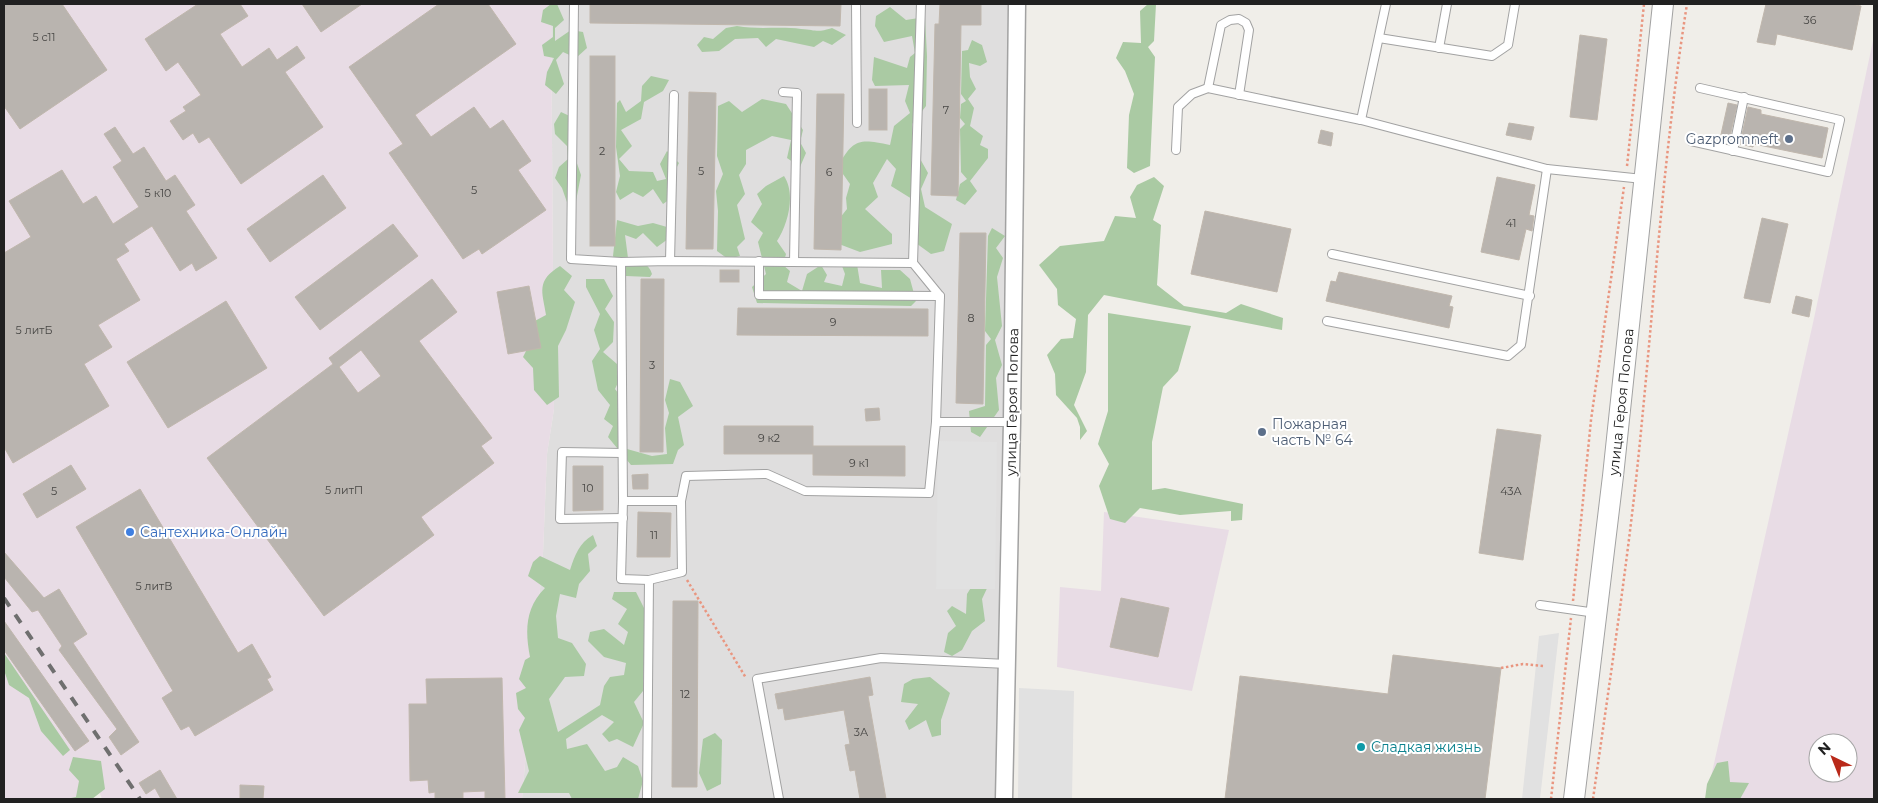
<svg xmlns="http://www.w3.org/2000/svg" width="1878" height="803" viewBox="0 0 1878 803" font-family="Montserrat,sans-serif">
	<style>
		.residential { fill: #dfdede }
		.industrial { fill: #e8dce5; fill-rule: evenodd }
		.forest { fill: #aacaa3 }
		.parking { fill: #e1e1e1 }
		.building { fill: #b9b4af; stroke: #c0b7ad; fill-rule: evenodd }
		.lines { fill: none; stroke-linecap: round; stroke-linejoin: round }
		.service-casing { stroke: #a2a2a2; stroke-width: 10 }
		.minor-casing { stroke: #a2a2a2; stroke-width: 19 }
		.tertiary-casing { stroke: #a2a2a2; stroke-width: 22 }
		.path { stroke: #e99680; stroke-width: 2.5; stroke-dasharray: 2.5 2.5; stroke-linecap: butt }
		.service { stroke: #fff; stroke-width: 8 }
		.minor { stroke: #fff; stroke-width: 16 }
		.tertiary { stroke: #fff; stroke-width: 20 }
		.rail { stroke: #6f6f6f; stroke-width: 4; stroke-dasharray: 10 10; stroke-linecap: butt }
		.service-dot { fill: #5c6f8a; stroke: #fff; stroke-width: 2 }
		.shop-dot { fill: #3f7fe0; stroke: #fff; stroke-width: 2 }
		.culture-dot { fill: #0f9aa8; stroke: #fff; stroke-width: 2 }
		.labels { text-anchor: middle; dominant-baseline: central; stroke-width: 4; stroke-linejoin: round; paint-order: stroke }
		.number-label { font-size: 11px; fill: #474644 }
		.service-label { font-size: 14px; fill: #4e5e75; stroke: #fff; text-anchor: end }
		.street-label { font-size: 14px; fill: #212121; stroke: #fff }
		.shop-label { font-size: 14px; fill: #366cbe; stroke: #fff; text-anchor: start }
		.culture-label { font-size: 14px; fill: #0d838f; stroke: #fff; text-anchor: start }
	</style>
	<rect width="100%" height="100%" fill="#f0eee9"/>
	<path class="residential" d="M551 4H1011L1006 405 996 799H522L543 554 547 454 554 409Z"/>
	<g class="industrial">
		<path d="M4 4H551L554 409 547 454 543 554 522 799H102L98 789 85 799H4Z"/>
		<path d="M1874 36V799H1706L1813 323ZM1818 743H1848V773H1818Z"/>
		<path d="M1104 512 1229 530 1192 691 1057 667 1060 587 1101 591Z"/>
	</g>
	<g class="forest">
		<path d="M551 4H557L564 20 555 28V41L571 30 583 32 587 48 576 58 563 52 556 60 564 84 556 94 545 85 547 72 554 58 544 56 542 45 553 37V26L541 22 543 10Z"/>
		<path d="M1148 4H1156L1154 41 1148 47 1155 57 1150 166 1134 173 1127 168 1129 115 1134 94 1125 71 1116 58 1123 42 1141 43 1140 11Z"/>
		<path d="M890 7 906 20 925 17 927 56 926 106 912 124 913 146 928 173 921 189 925 207 952 224 944 251 931 254 909 238 912 199 891 186 896 169 887 159 873 183 878 197 865 209 892 234V244L860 252 831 241 835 224 847 209 846 198 850 184 838 167C853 138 860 139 890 145L894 126 910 113 905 101 909 85 875 86 872 80 874 57 907 68 910 57 915 53 912 36 884 42 875 26 876 16Z"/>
		<path d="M737 26C759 30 780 26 801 29 816 30 817 33 832 28L846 35 832 45 823 41 814 47 776 39 766 47 758 38 735 39 719 51 702 52 697 45 704 37 713 39 726 28Z"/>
		<path d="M972 40 982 45 987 62 980 66 969 63 970 77 976 89 968 99 974 108 970 126 983 136 980 145 988 149V158L970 181 977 191 965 205 956 200 960 184 967 179 961 172 960 129 965 124 960 118 961 104 966 101 961 94 962 51 968 50Z"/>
		<path d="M651 76 669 80 663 91 644 102 641 119 621 130 632 146 619 159 629 171 653 172 657 181 666 179 660 164 667 151 679 163 669 182 676 195 663 204 653 189 643 197 633 192 620 200 616 192 620 176 616 147 617 103 620 100 626 112 641 101 642 86Z"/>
		<path d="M762 99 786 104 803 130 800 142 806 153 800 167 787 158 791 140 772 136 746 150V164L739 175 745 194 737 205 745 239 737 247 740 256 728 259 717 251 718 211 716 191 723 174 717 156 718 106 729 101 742 112Z"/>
		<path d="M561 112 576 119 571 146 581 175 576 201 569 208 562 188 555 178 559 167 568 159 567 146 555 134 554 124Z"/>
		<path d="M784 176C796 194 788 224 777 241L786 254 783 265 790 271 787 282 802 291 807 274 821 265 827 275 824 282 842 286 845 274 839 258H856L860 283 882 288 881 270H900L910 279 916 301 911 306 757 303 752 287 766 274 758 242 763 233 751 222 762 204 757 194 766 186Z"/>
		<path d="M1154 177 1164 186 1153 220 1161 225 1157 285 1184 306 1226 313 1241 304 1283 318 1282 330 1104 295 1088 315 1086 372 1074 405 1087 431 1080 440V427L1077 418 1056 395 1055 374 1047 355 1061 339 1073 338 1076 319 1058 305 1057 289 1039 265 1060 246 1104 241 1115 216 1136 218 1130 197 1137 185Z"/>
		<path d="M617 220 638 226 653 223 667 227 668 239 657 247 643 233 636 239 625 235 628 258C639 260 649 263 652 274L650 277 626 276 613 256Z"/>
		<path d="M992 228 1005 236 996 248 1003 258 997 277 1002 326 995 340 1002 365 996 378 999 410 980 437 971 432 969 411 985 406 986 345 991 339 985 331 988 236Z"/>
		<path d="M560 266 572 276 564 290 575 302 566 330 558 346 559 397 547 405 534 390 533 368 523 357 533 337 531 323 546 315C542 291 536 281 560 266Z"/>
		<path d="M586 279H604L613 296 605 309 614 322 613 342 603 352 624 370 615 389 625 402 627 449 652 456 667 454 665 428 669 413 665 400 670 379 680 382 693 406 678 417 684 445 678 450 673 464 631 465 608 437 613 426 604 419 610 405 598 390 592 361 600 349 594 330 600 314 586 287Z"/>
		<path d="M1108 313 1191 326 1178 371 1163 387 1152 442V490L1165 488 1243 504 1242 520 1231 521V511L1180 515 1140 508 1125 523 1110 519 1099 486 1109 464 1098 444 1108 411Z"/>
		<path d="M593 535 597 546 588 554 590 571 579 584 576 598 560 594 556 616 558 638 572 643 586 664 584 676 565 677 549 699 558 732 600 705 604 686 610 677 624 675 626 663 604 657 588 641 590 632 604 629 624 645 628 632 618 624 627 609 612 599 614 592H636L646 612 643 691 634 702 644 723 633 747 617 739 609 742 602 734 614 722 602 715 566 739 567 749 587 744 605 771 617 767 623 757 638 766 643 781 638 799H572L569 793H518L529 771 519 730 525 718 518 709 516 693 526 688 519 679 525 660 530 657C525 631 525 608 545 588L528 576 533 562 540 556 570 570C575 555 579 543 593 535Z"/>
		<path d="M979 575 990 582 982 599 985 621 972 631 962 650 952 656 944 652 948 633 956 626 947 611 952 606 966 614 967 594Z"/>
		<path d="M4 653 70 750 63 756 41 731 29 698 9 685 4 670Z"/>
		<path d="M930 677 950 693 941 720V735L932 737 926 720 909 730 905 721 918 704 901 702 904 684 913 679Z"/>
		<path d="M715 733 722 740 721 784 707 791 699 773 703 739Z"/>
		<path d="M73 757 101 761 105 789 92 799H66L76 797 79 781 69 770Z"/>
		<path d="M1728 761 1730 782 1749 783 1740 799H1705L1707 784 1717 763Z"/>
	</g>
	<g class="parking">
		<path d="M938 441 997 442 995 589H936Z"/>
		<path d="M1559 633 1540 799H1522L1539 636Z"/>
		<path d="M1019 688 1074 691 1072 799H1018Z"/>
	</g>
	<g class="building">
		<path d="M4 4H62L107 70 20 129 4 106Z"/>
		<path d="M198 4H240L248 16 220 34 242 67 269 48 277 60 297 46 305 58 285 72 323 127 241 184 209 137 199 143 193 133 183 140 170 121 186 111 183 107 201 95 178 62 166 71 145 39Z"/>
		<path d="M302 4H362L321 32Z"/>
		<path d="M439 4H488L516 44 415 115 431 137 474 107 490 129 503 120 531 161 518 170 546 210 482 254 479 249 463 259 389 153 403 144 349 67Z"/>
		<path d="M590 4H841L840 26 590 23Z"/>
		<path d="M940 4H981V25H961L958 196 931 195 935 24H939Z"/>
		<path d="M1766 4H1850L1861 6 1852 50 1777 34 1775 45 1757 42Z"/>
		<path d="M1580 35 1607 39 1597 120 1570 117Z"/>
		<rect x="590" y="56" width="25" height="190"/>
		<rect x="869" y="89" width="18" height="41"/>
		<path d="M689 92 716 93 713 249H686Z"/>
		<path d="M817 94H844L841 250 814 249Z"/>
		<path d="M1728 103 1737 105 1729 141 1720 139Z"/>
		<path d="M1748 107 1761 110V114L1828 128 1822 158 1754 144 1753 147 1740 144Z"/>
		<path d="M1509 123 1534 127 1531 140 1506 135Z"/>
		<path d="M115 127 133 154 144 147 166 181 175 175 195 205 186 211 217 258 196 271 192 263 180 271 152 226 124 244 129 251 116 259 140 300 98 325 112 347 84 364 109 406 13 463 4 447V253L31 237 9 201 62 170 83 204 96 196 113 224 139 207 113 167 122 161 104 134Z"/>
		<path d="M1321 130 1333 133 1331 146 1318 143Z"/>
		<path d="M323 175 346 208 270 262 247 229Z"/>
		<path d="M1497 177 1535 185 1529 215 1534 216 1532 231 1526 229 1519 260 1481 252Z"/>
		<path d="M1205 211 1291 229 1277 292 1191 274Z"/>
		<path d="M1762 218 1788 224 1770 303 1744 298Z"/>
		<path d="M393 224 418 256 320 330 295 297Z"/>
		<path d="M960 233H986L983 404 956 403Z"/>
		<rect x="720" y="270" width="19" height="12"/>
		<path d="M1339 272 1452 296 1449 306 1453 307 1449 328 1326 301 1331 281 1336 282Z"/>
		<path d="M432 279 457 312 419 341 492 438 481 446 494 463 421 517 434 535 324 616 207 458 333 364 329 358ZM361 350 381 376 358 393 339 367Z"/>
		<path d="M641 279H664L663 452H640Z"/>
		<path d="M529 286 541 348 508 354 497 292Z"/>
		<path d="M1796 296 1812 300 1809 317 1792 313Z"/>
		<path d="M226 301 267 368 168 428 127 362Z"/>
		<path d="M738 308 928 309V336L737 335Z"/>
		<path d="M879 408 880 420 866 421 865 409Z"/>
		<path d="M724 426H813V446H905V476L813 475V454H724Z"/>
		<path d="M1497 429 1541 435 1523 560 1479 553Z"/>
		<path d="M71 465 86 489 37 518 23 494Z"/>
		<path d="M573 466H603V510L573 511Z"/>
		<path d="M648 474V489H633L632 475Z"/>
		<path d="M140 489 238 653 252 644 271 677 267 679 273 690 195 736 189 726 181 730 162 698 173 691 76 527Z"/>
		<path d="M638 512 671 513 670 557H637Z"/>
		<path d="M4 552 44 598 59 589 87 634 73 643 139 742 121 755 109 737 117 729 59 650 62 646 38 610 32 612 4 577Z"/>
		<path d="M1121 598 1169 608 1158 657 1110 647Z"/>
		<path d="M673 601H698L697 787H672Z"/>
		<path d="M4 621 89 741 75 751 4 650Z"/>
		<path d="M1393 655 1501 668 1485 799H1225L1240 676 1388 694Z"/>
		<path d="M870 677 873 695 868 696 886 799H860L855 770 850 771 845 745 850 744 844 710 785 720 783 708 778 709 775 694Z"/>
		<path d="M502 678 505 799H485V791L463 792V799H435V792L429 793 428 780 410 781 409 704H427L426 679Z"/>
		<path d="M160 770 177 799H161L155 788 146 794 139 783Z"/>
		<path d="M240 785 264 786 263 799H240Z"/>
	</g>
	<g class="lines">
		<g class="service-casing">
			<g id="service">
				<path d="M574 4 571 259 621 262 670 261 913 263"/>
				<path d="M856 4 857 123"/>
				<path d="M921 4 913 263 940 296 936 422H1012"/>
				<path d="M1379 38 1492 56 1508 45 1515 4"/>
				<path d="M1439 48 1447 4"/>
				<path d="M1208 88 1221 25 1230 20 1239 19 1246 23 1249 30 1239 95"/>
				<path d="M783 92 797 93 794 262"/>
				<path d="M1361 120 1386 4"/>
				<path d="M1691 141 1828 172 1840 120 1700 88"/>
				<path d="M1176 150 1178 107 1192 94 1208 88 1361 120 1547 169 1643 179"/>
				<path d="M1733 151 1744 97"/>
				<path d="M1332 254 1530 296"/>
				<path d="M670 261 674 95"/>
				<path d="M759 261V295L940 296"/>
				<path d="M621 262 623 501 621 579 649 580 682 572 681 501 686 476 767 474 805 491 929 493 936 422"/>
				<path d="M1327 321 1508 356 1521 345 1547 169"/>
				<path d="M622 453 562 452 560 519 623 518"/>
				<path d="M623 501H681"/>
				<path d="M1540 605 1596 613"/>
				<path d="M647 799 649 580"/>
				<path d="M779 799 757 679 881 658 1007 664"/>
			</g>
		</g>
		<g class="minor-casing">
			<path id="minor" d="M1004 799 1012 422 1017 4"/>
		</g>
		<g class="tertiary-casing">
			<path id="tertiary" d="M1574 799 1613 476 1663 4"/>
		</g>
		<g class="path">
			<path d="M1627 166 1644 4"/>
			<path d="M687 580 746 678"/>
			<path d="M1573 601 1591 420 1624 187"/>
			<path d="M1501 668 1523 664 1543 666"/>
			<path d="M1551 799 1571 618"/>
			<path d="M1593 799C1608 693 1624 587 1636 480 1653 321 1662 161 1687 4"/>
		</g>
		<use href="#service" class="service"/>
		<use href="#minor" class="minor"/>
		<use href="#tertiary" class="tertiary"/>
		<path class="rail" d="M4 598 140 799"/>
	</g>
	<g class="service-dot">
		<circle cx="1789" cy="139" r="5"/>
		<circle cx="1262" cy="432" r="5"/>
	</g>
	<circle class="shop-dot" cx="130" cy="532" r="5"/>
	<circle class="culture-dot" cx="1361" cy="747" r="5"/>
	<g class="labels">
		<g class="number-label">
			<text x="1810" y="20">36</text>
			<text x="44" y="37">5 с11</text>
			<text x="946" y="110">7</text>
			<text x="602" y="151">2</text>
			<text x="701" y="171">5</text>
			<text x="829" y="172">6</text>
			<text x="474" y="190">5</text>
			<text x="158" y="193">5 к10</text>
			<text x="1511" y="223">41</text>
			<text x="971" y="318">8</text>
			<text x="833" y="322">9</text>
			<text x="34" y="330">5 литБ</text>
			<text x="652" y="365">3</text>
			<text x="769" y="438">9 к2</text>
			<text x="859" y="463">9 к1</text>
			<text x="588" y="488">10</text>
			<text x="344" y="490">5 литП</text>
			<text x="54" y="491">5</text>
			<text x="1511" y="491">43А</text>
			<text x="654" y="535">11</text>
			<text x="154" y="586">5 литВ</text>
			<text x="685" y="694">12</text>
			<text x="861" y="732">3А</text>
		</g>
		<g class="service-label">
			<text x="1779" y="139">Gazpromneft</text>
			<text x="1272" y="424" text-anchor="start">Пожарная<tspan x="1272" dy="16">часть № 64</tspan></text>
		</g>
		<g class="street-label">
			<text transform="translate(1012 402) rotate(-89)">улица Героя Попова</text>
			<text transform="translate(1621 402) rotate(-84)">улица Героя Попова</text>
		</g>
		<g class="shop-label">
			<text x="140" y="532">Сантехника-Онлайн</text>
		</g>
		<g class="culture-label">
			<text x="1371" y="747">Сладкая жизнь</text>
		</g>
	</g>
	<rect width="1878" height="803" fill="none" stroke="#212121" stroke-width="10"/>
	<g transform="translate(1833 758) rotate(317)"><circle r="24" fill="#ffffff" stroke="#a6a6a6"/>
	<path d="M0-4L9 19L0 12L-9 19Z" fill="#b92919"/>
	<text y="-8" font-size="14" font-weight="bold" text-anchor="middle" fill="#212121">N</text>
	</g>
</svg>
